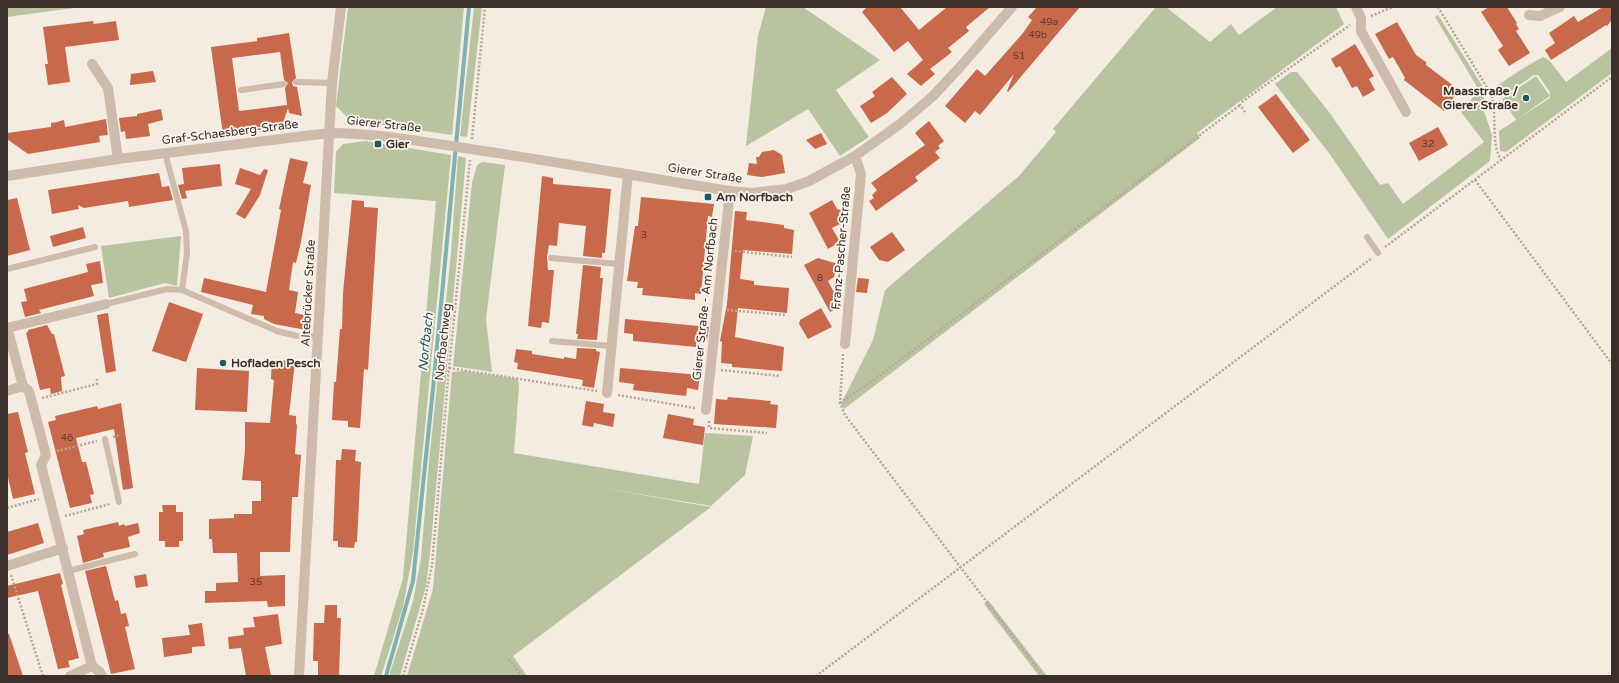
<svg xmlns="http://www.w3.org/2000/svg" width="1619" height="683" viewBox="0 0 1619 683" font-family="'Varela Round',sans-serif">
	<style>
		.green { fill: #b8c4a0 }
		.lines { fill: none; stroke-linecap: round; stroke-linejoin: round }
		.stream { stroke: #7fb0b2; stroke-width: 4 }
		.building { fill: #c8694b; fill-rule: evenodd }
		.path { stroke: #b9a596; stroke-width: 2.5; stroke-dasharray: 2 2; stroke-linecap: butt }
		.service { stroke: #cdbbac; stroke-width: 6 }
		.minor { stroke: #cdbbac; stroke-width: 10 }
		.poi-dot { fill: #1f5a5e; stroke: #fbf5ee; stroke-width: 1.5 }
		.labels { text-anchor: middle; dominant-baseline: central; stroke-width: 3.5; stroke-linejoin: round; paint-order: stroke }
		.number-label { font-size: 10px; fill: #5e3e33 }
		.poi-label { font-size: 12px; font-weight: bold; fill: #3b302b; stroke: #fbf5ee; text-anchor: start }
		.street-label { font-size: 12px; fill: #3b302b; stroke: #fbf5ee }
		.water-label { font-size: 13px; font-style: italic; fill: #1f5a5e; stroke: #fbf5ee }
	</style>
	<rect width="100%" height="100%" fill="#f4ebe1"/>
	<g class="green">
		<path d="M7 7H81L7 17Z"/>
		<path d="M348 7H464L452 135 350 120 336 106Z"/>
		<path d="M474 7H482L467 137 460 136Z"/>
		<path d="M766 7H803L880 60 836 90 869 137 840 156 808 109 746 146 758 36Z"/>
		<path d="M1156 7H1166L1210 42 1231 24 1239 35 1277 7H1336L1344 24 1197 133 1200 138 844 409 841 404 873 340 885 290 1019 176 1056 132 1053 129Z"/>
		<path d="M1438 15 1483 87 1482 91 1486 106 1483 108 1492 135 1490 161 1388 239 1329 153 1275 84 1291 72H1297L1329 112 1380 185 1388 183 1403 204 1484 142 1461 112 1479 90 1435 17Z"/>
		<path d="M1612 48V73L1506 152 1500 151 1499 131 1550 98V96L1516 120 1502 99 1536 76 1550 96V92L1538 75H1534L1504 96 1496 97 1492 89 1522 69 1543 57 1549 60 1566 82Z"/>
		<path d="M366 141 451 155 413 552 403 607 381 676H374L403 578 436 201 334 193 336 152 343 144Z"/>
		<path d="M458 156 466 158 430 554 426 586 400 676H389L413 601 421 558 429 462 451 253Z"/>
		<path d="M482 162 505 165 486 319 492 372 453 366 472 183 477 165Z"/>
		<path d="M181 236 177 286 165 283 109 298 101 246Z"/>
		<path d="M464 371 518 379 519 386 514 453 699 484 705 433 753 436 745 475 711 506 591 486 711 507 513 656 527 676H407L433 589 452 372Z"/>
		<path d="M988 600 1047 676H1039L984 604Z"/>
	</g>
	<g class="lines">
		<path class="stream" d="M386 676 413 581 434 379 469 7"/>
	</g>
	<g class="building">
		<path d="M867 7H900L919 30 947 7H990L966 27 969 31 948 48 952 52 930 69 935 74 921 86 907 74 923 60 908 41 894 52 862 12Z"/>
		<path d="M1037 7H1080L1008 92 1007 91 1014 74 980 115 975 111 965 123 945 106 977 69 985 76 1023 33 1032 20 1028 17Z"/>
		<path d="M1489 7H1507L1517 23 1516 24 1519 29 1516 31 1530 53 1509 66 1498 50 1503 46 1481 12Z"/>
		<path d="M1603 7H1612V20L1607 26 1606 25 1551 60 1545 50 1555 43 1549 33 1574 16 1578 22Z"/>
		<path d="M93 21 94 24 116 21 119 40 65 47 70 82 48 85 45 64H48L43 27Z"/>
		<path d="M1397 22 1416 55 1426 62V65L1459 90 1444 111 1404 80 1405 78 1393 57 1389 59 1375 34Z"/>
		<path d="M289 33 296 78 292 82 293 86 297 87 302 116 289 113 288 108 281 129 223 135 211 47 257 41V38ZM280 52 284 80 288 83 285 88 287 105 239 111 232 58Z"/>
		<path d="M1355 44 1374 76 1369 79 1375 90 1363 97 1357 86 1352 88 1340 66 1336 68 1331 59Z"/>
		<path d="M153 71 156 82 130 85 131 74Z"/>
		<path d="M892 77 907 94 887 113 871 123 860 106 875 96 872 92Z"/>
		<path d="M1276 94 1310 140 1293 153 1258 107Z"/>
		<path d="M161 109 163 120 148 124 150 136 126 139 125 131 121 132 119 118 137 116V114Z"/>
		<path d="M106 119 108 135 99 136 100 142 28 154 7 139V133L51 127V123L57 122 64 120 65 127Z"/>
		<path d="M929 121 944 141 938 146 940 148 935 152 940 158 915 177 918 181 876 211 869 201 874 198 872 195 877 190 871 183 925 145 915 133Z"/>
		<path d="M1438 127 1448 145 1419 161 1409 143Z"/>
		<path d="M821 133 827 144 815 149 806 140Z"/>
		<path d="M774 150 782 155 785 173 762 177 747 175 749 163 757 164 756 157H759L762 152Z"/>
		<path d="M290 158 308 162 303 183 311 185 301 242 296 263 293 262 289 290 298 292 295 313 309 316 306 330 274 324 264 319V316L251 314 253 305 201 292 204 278 266 292 281 210 279 209Z"/>
		<path d="M220 164 222 186 185 191 187 198 182 199 178 185 184 184 182 168Z"/>
		<path d="M240 168 260 175 264 169 268 170 260 195 245 219 236 214 251 189 235 184Z"/>
		<path d="M159 173 162 187 169 186 173 200 129 207 128 201 84 208 78 205 79 209 52 214 48 190Z"/>
		<path d="M542 176 553 178V184L611 189 605 253H602V258L583 256 586 226 559 223 557 246 549 245 547 257 548 270H554L549 323 542 322 541 328 528 326Z"/>
		<path d="M641 197 714 204 712 217 708 216 701 294 695 293V300L642 295 643 288H637L638 282 627 281 635 226H638Z"/>
		<path d="M17 198 30 250 7 256V200Z"/>
		<path d="M352 200 364 201V207L378 208 368 370 364 369 360 428 348 427V421L332 420 334 382H336L340 329H342L343 293Z"/>
		<path d="M832 200 837 209 843 211 841 216 844 222 832 228 840 242 828 249 809 213Z"/>
		<path d="M735 211 747 212 746 220 784 225V228L794 230 792 254 743 250 740 279 754 281V285L789 288 787 313 738 308 735 337 784 347 782 371 732 367V364L721 363 722 342 720 341 727 304Z"/>
		<path d="M83 227 86 238 53 247 50 236Z"/>
		<path d="M892 232 905 250 888 262 879 260 870 247Z"/>
		<path d="M818 258 838 264 834 277 828 281 841 306 830 312 804 265Z"/>
		<path d="M100 261 103 283 91 285 94 296 39 310 41 313 25 317 21 302 27 301 24 289 88 272 86 264Z"/>
		<path d="M583 265 601 267 600 278H603L597 340 577 339 578 334H576Z"/>
		<path d="M858 278 869 279 867 293 856 292Z"/>
		<path d="M169 302 203 314 186 362 152 351Z"/>
		<path d="M821 308 832 327 808 339 799 324 800 320Z"/>
		<path d="M108 313 116 371 106 373 97 315Z"/>
		<path d="M625 319 709 327 707 340H696V347L633 341V334L624 333Z"/>
		<path d="M47 325 52 334H54L65 376 61 377 62 391 51 394 50 388 40 390 26 333 28 332V330Z"/>
		<path d="M577 348 596 349V351L600 352 594 388 582 386 583 380 517 369 518 363 514 362 516 349 532 351V354L564 359V357L576 359Z"/>
		<path d="M272 360 295 361 289 415 296 416V424L297 425 295 454 301 455 298 497H292L290 552H260V576L285 575V606L268 607 267 601 205 603V591H216V583L238 582 237 553H213L212 539H209V519L234 518V514H252V501H261V481L242 480 245 450V422L270 423 274 380 271 379Z"/>
		<path d="M197 368 249 371 247 412 195 410Z"/>
		<path d="M620 368 700 375 698 390 687 388 686 396 633 390 634 384 619 382Z"/>
		<path d="M728 397 771 401 770 404 778 405 776 428 714 424 716 399 727 400Z"/>
		<path d="M586 401 604 404 603 412 615 414 613 427 594 423 593 427 582 425Z"/>
		<path d="M121 403 133 488 123 490 114 429 76 438 82 462H86L94 494 90 495 92 503 70 508 48 422 56 420 55 416 97 406 98 409Z"/>
		<path d="M18 412 28 452 25 453 35 494 13 499 7 473V414Z"/>
		<path d="M668 414 694 419 693 425 705 427 703 445 663 438Z"/>
		<path d="M342 449 356 450 355 461 361 462 357 542H355L354 548 338 547V541H333L336 460H341Z"/>
		<path d="M162 505H176V512H183V541H179V547H165V541H159V512H163Z"/>
		<path d="M118 522 119 526 124 524 125 526 138 523 140 533 128 537 130 547 103 553 104 557 83 563 77 536 84 534 83 530Z"/>
		<path d="M38 523 44 543 7 555V532Z"/>
		<path d="M106 566 115 601 118 600 121 614 126 613 129 626 125 627 135 669 111 674 85 571Z"/>
		<path d="M60 573 63 584 61 585 79 658 68 661 70 667 58 669 38 591 7 598V586Z"/>
		<path d="M146 574 148 586 136 588 134 576Z"/>
		<path d="M325 605H337V618H341L339 676H318V661H313L314 623H324Z"/>
		<path d="M278 614 282 644 265 647 271 676H246L241 648 229 649 228 637 244 635 243 628 255 627 253 617Z"/>
		<path d="M202 623 205 646 192 647V653L164 657 162 638 190 635 188 625Z"/>
		<path d="M7 634H9L23 676H7Z"/>
	</g>
	<g class="lines">
		<g class="path">
			<path d="M1438 7 1491 94C1498 115 1490 141 1501 160"/>
			<path d="M1371 16 1393 7"/>
			<path d="M1245 112 1240 105 1243 101 1350 25"/>
			<path d="M472 139 485 7"/>
			<path d="M1475 180 1612 364"/>
			<path d="M1385 247 1612 77"/>
			<path d="M735 251 792 257"/>
			<path d="M727 310 786 315"/>
			<path d="M843 354 840 403 845 415 1043 676"/>
			<path d="M449 368 597 391"/>
			<path d="M721 370 780 376"/>
			<path d="M618 395 695 408"/>
			<path d="M42 398 97 384V379"/>
			<path d="M840 403 875 379 1240 105"/>
			<path d="M709 421V428L767 433"/>
			<path d="M113 437 120 435"/>
			<path d="M57 451 97 441"/>
			<path d="M7 508 39 499"/>
			<path d="M65 516 110 504"/>
			<path d="M11 575 43 676"/>
			<path d="M509 659 522 676"/>
			<path d="M403 676 423 609 432 565 449 368 470 160"/>
			<path d="M816 676 1372 258"/>
		</g>
		<g class="service">
			<path d="M296 82 332 83"/>
			<path d="M241 90 284 84"/>
			<path d="M165 153 186 231 187 253 182 290"/>
			<path d="M1367 237 1378 253"/>
			<path d="M551 258 619 264"/>
			<path d="M7 269 95 247"/>
			<path d="M106 304 167 289 182 290 277 331 297 336"/>
			<path d="M306 336 318 337"/>
			<path d="M552 341 611 346"/>
			<path d="M105 439 119 502"/>
			<path d="M68 571 135 554"/>
		</g>
		<g class="minor">
			<path d="M1356 7 1361 18V31L1406 112"/>
			<path d="M1529 15 1540 16 1560 7"/>
			<path d="M92 64 108 88 118 159"/>
			<path d="M7 176 118 159 329 133C375 133 419 141 464 148 553 161 641 177 730 191L752 193 787 189 809 181 855 156 900 124 933 96 960 67 1012 7"/>
			<path d="M7 327 23 386 29 391 46 455 41 465 92 666 100 672 102 676"/>
			<path d="M7 328 106 304"/>
			<path d="M845 344 861 174 855 156"/>
			<path d="M7 391 23 386"/>
			<path d="M607 393 628 174"/>
			<path d="M706 410 730 191"/>
			<path d="M7 566 63 548"/>
			<path d="M70 676 92 666"/>
			<path d="M299 676 332 83 341 7"/>
		</g>
	</g>
	<g class="poi-dot">
		<circle cx="1526" cy="98" r="4"/>
		<rect x="374" y="140" width="8" height="8" rx="2"/>
		<rect x="704" y="193" width="8" height="8" rx="2"/>
		<circle cx="223" cy="363" r="4"/>
	</g>
	<g class="labels">
		<g class="number-label">
			<text x="1049" y="22">49a</text>
			<text x="1038" y="35">49b</text>
			<text x="1019" y="56">51</text>
			<text x="1428" y="144">32</text>
			<text x="644" y="235">3</text>
			<text x="820" y="278">8</text>
			<text x="67" y="438">46</text>
			<text x="256" y="582">35</text>
		</g>
		<g class="poi-label">
			<text x="1518" y="91" text-anchor="end">Maasstraße /<tspan x="1518" dy="14">Gierer Straße</tspan></text>
			<text x="386" y="144">Gier</text>
			<text x="716" y="197">Am Norfbach</text>
			<text x="231" y="363">Hofladen Pesch</text>
		</g>
		<g class="street-label">
			<text transform="translate(384 124) rotate(6)">Gierer Straße</text>
			<text transform="translate(230 132) rotate(-7)">Graf-Schaesberg-Straße</text>
			<text transform="translate(705 173) rotate(9)">Gierer Straße</text>
			<text transform="translate(841 248) rotate(-85)">Franz-Pascher-Straße</text>
			<text transform="translate(308 293) rotate(-87)">Altebrücker Straße</text>
			<text transform="translate(705 299) rotate(-84)">Gierer Straße - Am Norfbach</text>
			<text transform="translate(443 342) rotate(-84)">Norfbachweg</text>
		</g>
		<g class="water-label">
			<text transform="translate(426 342) rotate(-84)">Norfbach</text>
		</g>
	</g>
	<rect width="1619" height="683" fill="none" stroke="#3b302b" stroke-width="16"/>
</svg>
